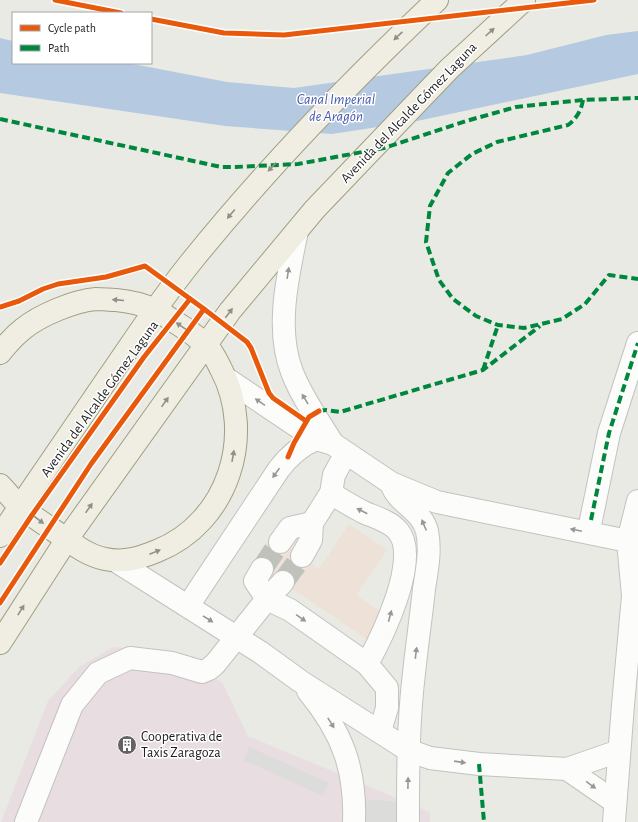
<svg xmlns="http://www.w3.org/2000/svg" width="638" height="822" viewBox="0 0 638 822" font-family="'Alegreya Sans',sans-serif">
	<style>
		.commercial { fill: #ede1d8 }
		.industrial { fill: #e8dde0 }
		.parking { fill: #dcdcda }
		.water { fill: #b5c9e0 }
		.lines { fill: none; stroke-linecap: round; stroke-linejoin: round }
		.minor-tunnel { stroke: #c1c1bc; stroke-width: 22; stroke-dasharray: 22 11; stroke-linecap: butt }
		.minor-casing { stroke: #c2c2c0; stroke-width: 24 }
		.major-casing { stroke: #a09f81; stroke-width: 24 }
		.minor { stroke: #fcfcfb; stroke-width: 22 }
		.major { stroke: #f0eee2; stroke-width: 22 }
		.quiet { stroke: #00873e; stroke-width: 4; stroke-dasharray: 8 4; stroke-linecap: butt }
		.cycleway-casing { stroke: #fff; stroke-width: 8 }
		.cycleway { stroke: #e8590c; stroke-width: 5 }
		.oneway { fill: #908f88 }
		.oneway2 { fill: #979796 }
		.labels { text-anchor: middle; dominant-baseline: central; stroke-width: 3; stroke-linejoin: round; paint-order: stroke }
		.street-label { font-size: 14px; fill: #1b1b1b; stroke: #fff }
		.poi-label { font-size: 14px; fill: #1b1b1b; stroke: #fff; text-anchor: start }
		.water-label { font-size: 15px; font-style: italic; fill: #4559ae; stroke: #fff }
	</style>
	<rect width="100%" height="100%" fill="#eaeae4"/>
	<path class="commercial" d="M349 524 387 550 356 595 385 615 368 640 254 563 272 536 319 569Z"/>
	<path class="industrial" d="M113 647 164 651 222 682 248 736 430 812V822H1L48 701 79 667Z"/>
	<g class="parking">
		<path d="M249 747 329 783 323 796 244 760Z"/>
		<path d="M362 799 400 802 399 822H362Z"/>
	</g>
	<path class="water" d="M638 31V74L417 121 332 134 225 126 0 93V38L13 41V63H128L227 82 294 88 527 55 606 35Z"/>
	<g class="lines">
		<g class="minor-tunnel">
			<path d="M262 569 280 542"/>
			<path d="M283 582 302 556"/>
		</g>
		<g class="minor-casing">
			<g id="minor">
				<path d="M297 231C288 275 275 329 292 372 302 398 319 421 333 444"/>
				<path d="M227 379 316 439 333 444 391 483 437 502 628 541"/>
				<path d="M392 486C399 504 421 509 427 531 431 550 427 570 424 589 421 617 417 645 414 673 408 723 408 772 408 822"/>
				<path d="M331 493C341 500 352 506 363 512 374 517 390 521 398 531 421 558 382 637 367 664"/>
				<path d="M591 520 609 433 638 343"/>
				<path d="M280 542 290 528 312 523"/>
				<path d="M302 556 311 540 312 523 331 493 334 475 346 453"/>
				<path d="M116 561 236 637 260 652 300 681 408 750 430 758 479 764 567 769 619 751"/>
				<path d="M262 569 255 581 267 599 290 610 367 664 387 688V708L380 731"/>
				<path d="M188 606 279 469C289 456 300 446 316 439"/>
				<path d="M308 691C342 732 356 769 354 822"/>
				<path d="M567 769 615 802"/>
				<path d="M26 822 72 705 98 673 130 658 172 663 202 672 209 669 215 664 267 599 283 582"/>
				<path d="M614 822 623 705 633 596 628 541 638 501"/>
			</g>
		</g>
		<g class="major-casing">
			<g id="major">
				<path d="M0 353C7 344 14 336 23 329 40 315 74 301 96 299 103 299 110 300 116 300 128 301 144 305 155 310 162 313 169 318 175 322 185 328 196 336 205 344 212 350 217 361 221 369 256 435 228 523 157 551 140 558 124 563 105 559 86 555 72 543 56 532 44 524 32 516 21 507 13 501 7 492 0 485"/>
				<path d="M0 536C36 483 72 431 108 378 135 339 161 299 191 262 266 169 350 82 437 0"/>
				<path d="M0 643 67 539 230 311 315 209 449 69 524 0"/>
			</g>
		</g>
		<use href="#minor" class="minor"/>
		<use href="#major" class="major"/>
		<g class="quiet">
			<path d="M583 100C581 111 577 118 568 125L497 142 472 154 448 173 430 206 426 242 439 280 453 299 476 316 498 325 524 328 562 319 585 304 609 275 638 279"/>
			<path d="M0 119 221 167H235L298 164 384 148 466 121 516 107 583 100 638 98"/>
			<path d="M483 370 498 325"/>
			<path d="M319 411 326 410 340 412 483 370 540 326"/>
			<path d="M591 520 609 433 638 343"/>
			<path d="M479 764 484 822"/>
		</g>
		<g class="cycleway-casing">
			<g id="cycleway">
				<path d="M55 0 121 13"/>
				<path d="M151 19 224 33 284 35 594 0"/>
				<path d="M0 307 19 301 43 289 58 284 106 277 145 266 204 309 247 342 251 348 269 393 273 398 306 421"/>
				<path d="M288 457 294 443 309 417 319 411"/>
				<path d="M0 563 32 515 144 357 190 299"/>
				<path d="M0 603 91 464 204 309"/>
			</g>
		</g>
		<use href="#cycleway" class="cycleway"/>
	</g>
	<defs><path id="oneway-solid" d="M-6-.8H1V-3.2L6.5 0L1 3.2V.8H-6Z"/></defs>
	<g class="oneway">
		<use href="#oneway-solid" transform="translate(490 32) rotate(-42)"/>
		<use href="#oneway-solid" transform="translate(398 36) rotate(137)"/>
		<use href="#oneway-solid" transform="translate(272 167) rotate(133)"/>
		<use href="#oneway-solid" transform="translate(231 214) rotate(130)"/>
		<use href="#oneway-solid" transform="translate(118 300) rotate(-175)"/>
		<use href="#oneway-solid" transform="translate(229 313) rotate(-53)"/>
		<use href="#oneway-solid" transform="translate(181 326) rotate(-146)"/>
		<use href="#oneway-solid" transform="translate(165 402) rotate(-55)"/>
		<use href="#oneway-solid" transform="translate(233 456) rotate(-80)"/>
		<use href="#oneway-solid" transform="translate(89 508) rotate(-55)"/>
		<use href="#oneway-solid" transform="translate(39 520) rotate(37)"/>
		<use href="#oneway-solid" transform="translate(155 552) rotate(-22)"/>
		<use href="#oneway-solid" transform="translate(21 610) rotate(-58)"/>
	</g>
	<g class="oneway2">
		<use href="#oneway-solid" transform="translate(288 273) rotate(-81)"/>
		<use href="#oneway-solid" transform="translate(305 399) rotate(-121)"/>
		<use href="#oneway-solid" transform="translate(260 402) rotate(-146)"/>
		<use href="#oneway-solid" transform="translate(276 473) rotate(125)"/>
		<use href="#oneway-solid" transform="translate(362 511) rotate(-153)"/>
		<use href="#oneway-solid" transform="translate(424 525) rotate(-113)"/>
		<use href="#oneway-solid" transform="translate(576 530) rotate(-168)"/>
		<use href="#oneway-solid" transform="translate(390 616) rotate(-75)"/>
		<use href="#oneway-solid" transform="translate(301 618) rotate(35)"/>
		<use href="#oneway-solid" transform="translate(208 619) rotate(32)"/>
		<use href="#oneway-solid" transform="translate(416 653) rotate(-83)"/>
		<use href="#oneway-solid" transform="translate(331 723) rotate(58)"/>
		<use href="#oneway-solid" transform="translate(460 762) rotate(8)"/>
		<use href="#oneway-solid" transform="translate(408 783) rotate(-89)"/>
		<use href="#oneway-solid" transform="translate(591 785) rotate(36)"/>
	</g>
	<defs>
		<g id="building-disc" transform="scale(1)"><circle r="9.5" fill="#636361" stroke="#fff"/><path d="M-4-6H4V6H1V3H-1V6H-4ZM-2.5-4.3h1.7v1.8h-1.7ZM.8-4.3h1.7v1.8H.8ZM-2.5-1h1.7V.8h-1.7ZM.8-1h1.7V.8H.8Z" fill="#fff"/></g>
	</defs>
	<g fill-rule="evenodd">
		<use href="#building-disc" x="127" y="745"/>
	</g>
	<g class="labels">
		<g class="street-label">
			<text transform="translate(409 113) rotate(-46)">Avenida del Alcalde Gómez Laguna</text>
			<text transform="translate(100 399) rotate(-54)">Avenida del Alcalde Gómez Laguna</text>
		</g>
		<g class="poi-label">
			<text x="141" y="737">Cooperativa de<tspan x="141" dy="16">Taxis Zaragoza</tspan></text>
		</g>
		<g class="water-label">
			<text x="336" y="99">Canal Imperial<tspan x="336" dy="17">de Aragón</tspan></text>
		</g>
	</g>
	<rect x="12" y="12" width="140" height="52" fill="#ffffff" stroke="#a4a4a4"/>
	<rect x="20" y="25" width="20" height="6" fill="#e8590c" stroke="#a4a4a4"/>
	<text x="48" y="32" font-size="12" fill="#1b1b1b">Cycle path</text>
	<rect x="20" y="45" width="20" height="6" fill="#00873e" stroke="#a4a4a4"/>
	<text x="48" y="52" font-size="12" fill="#1b1b1b">Path</text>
</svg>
